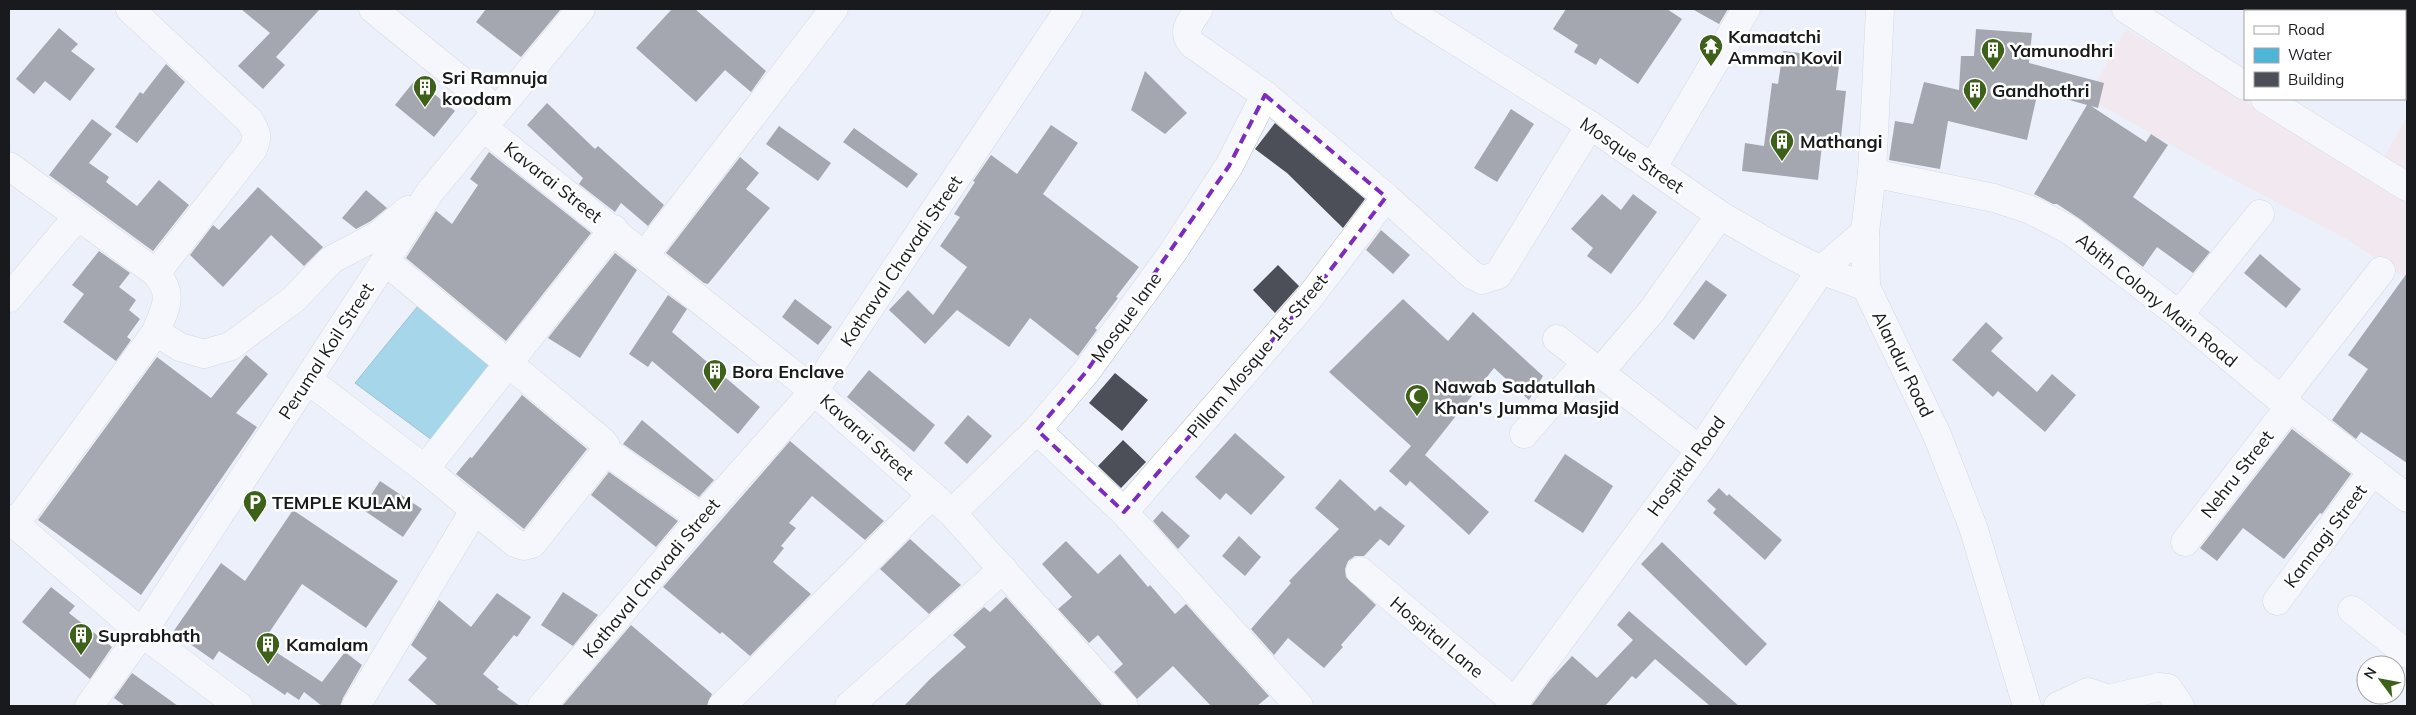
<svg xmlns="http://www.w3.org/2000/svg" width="2416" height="715" viewBox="0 0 2416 715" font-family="Mulish,sans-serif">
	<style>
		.industrial { fill: #f9dee3 }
		.water { fill: #4eb5d7; stroke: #3e869f }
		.building { fill: #4c4f57 }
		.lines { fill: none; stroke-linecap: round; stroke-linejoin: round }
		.minor-casing { stroke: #b7bbc5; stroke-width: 29 }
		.major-casing { stroke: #b7bbc5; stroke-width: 29 }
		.minor { stroke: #fff; stroke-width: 28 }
		.major { stroke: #fff; stroke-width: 28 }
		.marked { fill: none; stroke: #7b2cbf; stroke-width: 4; stroke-dasharray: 10 6; stroke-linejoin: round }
		.labels { text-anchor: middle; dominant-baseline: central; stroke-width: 5; stroke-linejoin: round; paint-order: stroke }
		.poi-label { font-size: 18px; font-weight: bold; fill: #181a1d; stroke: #fff; text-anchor: start }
		.street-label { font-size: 18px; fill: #181a1d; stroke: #fff }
	</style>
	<rect width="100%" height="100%" fill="#ecf0fa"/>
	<g class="industrial">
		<path d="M2126 29 2301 135 2407 203V279L2348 240 2212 168 2088 98Z"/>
		<path d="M2407 117V175L2383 159Z"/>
	</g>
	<path class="water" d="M422 301 500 360 436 443 355 383Z"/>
	<g class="building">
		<path d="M241 9H320L276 57 285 65 263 89 238 66 270 33Z"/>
		<path d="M486 9H561L521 57 476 22Z"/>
		<path d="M672 9H695L766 71 751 92 725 70 696 102 636 48Z"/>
		<path d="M1566 9H1667L1682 19 1638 84 1600 58 1596 65 1574 52 1578 45 1553 29Z"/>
		<path d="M1692 9H1728L1719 24Z"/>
		<path d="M59 28 78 44 71 51 95 69 70 101 45 81 34 94 16 79Z"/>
		<path d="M1976 29 2032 33 2029 63 2104 83 2098 108 2091 106 2146 142 2151 134 2168 145 2133 197 2210 252 2193 273 2157 247 2143 267 2080 219 2057 204H2053L2034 194 2087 105 2038 91 2027 140 1948 121 1940 169 1889 160 1895 121 1913 124 1924 82 1959 90 1961 56H1974Z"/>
		<path d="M1783 51 1840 58 1836 90 1846 91 1840 147 1822 145 1818 180 1742 171 1745 143 1764 146 1772 83 1778 84Z"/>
		<path d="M166 64 185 82 137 143 115 127 140 92 143 94Z"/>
		<path d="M1145 71 1187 113 1165 134 1131 110Z"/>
		<path d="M416 79 455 111 434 137 395 105Z"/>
		<path d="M547 103 595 149 598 146 664 205 648 226 621 203 615 212 579 184 583 178 527 125Z"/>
		<path d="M1511 109 1534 124 1497 182 1474 168Z"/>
		<path d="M92 119 112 134 89 163 109 177 106 182 137 206 159 180 189 205 153 251 49 175Z"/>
		<path d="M1275 123 1365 199 1343 228 1287 173 1255 149Z"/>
		<path d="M1051 125 1078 143 1043 194 1139 267 1116 297 1118 298 1095 328 1097 330 1078 356 1030 318 1009 347 957 310 925 344 889 310 908 290 933 315 967 267 940 246 960 217 954 214 975 182 973 181 991 155 1017 174Z"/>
		<path d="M779 126 831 163 818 181 766 144Z"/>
		<path d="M854 128 918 174 907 188 843 142Z"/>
		<path d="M489 152 591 233 506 341 406 258 436 211 452 224 478 185 470 179Z"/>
		<path d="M740 157 759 173 746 189 770 208 708 284 704 283 666 253Z"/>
		<path d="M258 187 323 247 304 266 271 235 223 287 190 255 213 225 219 230Z"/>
		<path d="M366 190 387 208 371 221 356 229 342 218Z"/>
		<path d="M1602 194 1621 210 1633 194 1657 212 1611 274 1587 256 1593 248 1571 229Z"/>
		<path d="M1381 230 1410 255 1393 274 1366 250Z"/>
		<path d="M99 251 130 273 119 287 136 300 129 310 140 319 127 337 131 340 116 361 63 322 84 294 72 285Z"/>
		<path d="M615 253 637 270 580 358 548 338Z"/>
		<path d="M2260 254 2301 289 2286 308 2244 273Z"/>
		<path d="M1278 265 1299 286 1275 313 1253 290Z"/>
		<path d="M2407 273V463L2361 432 2356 439 2332 420 2368 369 2348 355Z"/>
		<path d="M1706 280 1727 295 1694 340 1673 324Z"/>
		<path d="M668 295 687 309 672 332 760 407 738 434 652 361 648 367 629 354Z"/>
		<path d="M795 299 832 327 818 345 782 317Z"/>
		<path d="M1403 299 1448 341 1473 312 1543 376 1529 400 1494 368 1425 455 1489 512 1469 535 1410 481 1406 486 1389 471 1411 446 1329 372Z"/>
		<path d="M1986 322 2003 338 1991 351 2037 392 2052 374 2076 395 2045 432 1998 391 1993 397 1952 360Z"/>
		<path d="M246 355 268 374 236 413 257 427 141 595 38 520 157 357 211 398Z"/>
		<path d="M869 370 935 425 914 452 847 397Z"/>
		<path d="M1115 373 1148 400 1122 431 1089 403Z"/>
		<path d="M522 395 587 449 524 529 456 474 470 457 472 458Z"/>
		<path d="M968 415 992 436 967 464 944 443Z"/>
		<path d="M642 420 714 480 699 497 623 444Z"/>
		<path d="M2292 429 2351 474 2322 514 2320 513 2284 559 2243 528 2217 561 2200 548Z"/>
		<path d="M1235 433 1285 477 1251 515 1226 493 1220 500 1195 477Z"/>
		<path d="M1123 440 1146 462 1121 488 1098 466Z"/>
		<path d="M790 441 884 521 865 540 812 496 789 523 796 528 781 546 784 548 773 562 811 594 750 656 722 632 720 634 663 587Z"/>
		<path d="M1565 454 1613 486 1583 533 1534 501Z"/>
		<path d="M609 472 678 521 656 547 591 495Z"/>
		<path d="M1340 479 1375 511 1380 506 1405 526 1389 546 1380 539 1364 556H1355L1348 561 1345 569 1346 577 1376 605 1341 645 1343 647 1324 668 1288 638 1274 655 1251 629 1291 583 1289 581 1339 529 1315 508Z"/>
		<path d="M380 481 422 509 403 537 362 509Z"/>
		<path d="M1719 488 1727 496 1729 494 1782 540 1765 560 1713 513 1716 509 1707 501Z"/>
		<path d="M293 510 398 581 366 628 302 584 262 643 322 682 345 652 362 665 343 698 340 706H322L304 692 299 700 287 692 285 695 219 651 213 660 173 632 221 563 245 581Z"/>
		<path d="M1162 511 1190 536 1178 549 1153 521Z"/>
		<path d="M1239 536 1261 557 1245 576 1222 556Z"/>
		<path d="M910 539 961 585 929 614 880 569Z"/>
		<path d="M1066 541 1098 574 1120 554 1148 587 1150 585 1175 614 1186 604 1269 696 1257 706H1211L1173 666 1137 699 1114 672 1123 664 1098 635 1089 643 1058 609 1072 597 1042 564Z"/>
		<path d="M1662 542 1767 644 1746 666 1641 564Z"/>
		<path d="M51 587 75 606 69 613 112 647 90 679 22 622Z"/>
		<path d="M563 592 598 615 573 646 541 625Z"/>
		<path d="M497 593 531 617 517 637 514 635 483 674 499 687 497 689 520 706H438L408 680 427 658 411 645 439 600 471 627Z"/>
		<path d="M1006 597 1103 706H904L930 679 966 647 953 635 984 607 990 612Z"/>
		<path d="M1629 611 1739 706H1710L1655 659 1636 679 1632 676 1605 706H1531L1551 679 1572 656 1597 678 1633 640 1617 625Z"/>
		<path d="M631 625 712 694 707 706H562Z"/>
		<path d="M132 673 178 706H125L114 698Z"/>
	</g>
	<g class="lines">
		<g class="minor-casing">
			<g id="minor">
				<path d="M130 9 249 120C256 131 259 136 253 149L156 273"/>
				<path d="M373 9 497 110"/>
				<path d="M1199 9C1191 21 1181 31 1192 44L1265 95 1386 197 1472 275 1482 280 1498 275 1590 125"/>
				<path d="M2126 9 2245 86"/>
				<path d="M2265 99 2407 187"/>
				<path d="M484 128 814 391 952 513 1124 706"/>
				<path d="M9 166 156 273C175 296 165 307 156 332L15 524"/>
				<path d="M1653 167 1746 9"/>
				<path d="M1872 173 1994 198 2031 210 2071 231 2179 315 2281 400 2407 498"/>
				<path d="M645 255 834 9"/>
				<path d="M385 261 602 441 606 446V451L701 518"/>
				<path d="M1866 287 1865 232 1872 173 1880 9"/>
				<path d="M9 298 77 217"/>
				<path d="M2179 315 2260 214"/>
				<path d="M156 332 180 347 204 354 231 346 294 299 331 260 380 234 408 210"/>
				<path d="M1557 339 1700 450"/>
				<path d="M308 380 425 469 515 543 524 546 532 544 606 451"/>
				<path d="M2281 400 2381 271"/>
				<path d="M1037 430 1124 512 1299 706"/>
				<path d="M1524 434 1585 364 1599 373 1651 312 1720 215"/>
				<path d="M425 469 614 229"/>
				<path d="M1124 512 1309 298 1386 197"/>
				<path d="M952 513 1037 430 1086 372 1173 252 1229 166 1265 95"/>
				<path d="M9 519 142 633 239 706"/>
				<path d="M2185 542 2290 406"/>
				<path d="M1360 571 1515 702"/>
				<path d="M2277 601 2373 471"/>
				<path d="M2352 610 2407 654"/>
				<path d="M89 706 142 633 430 192 581 9"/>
				<path d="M356 706 474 511"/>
				<path d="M542 706 701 518 814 391 1069 9"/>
				<path d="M722 706 932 495"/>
				<path d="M849 706 1003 569"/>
				<path d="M1512 706 1700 450 1821 270 1865 232"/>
				<path d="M2058 706 2088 692 2108 699 2159 687 2168 688 2180 706"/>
			</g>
		</g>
		<g class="major-casing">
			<path id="major" d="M1405 9 1590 125 1720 215 1777 248 1821 270 1866 287 1937 435 1973 527 2027 706"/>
		</g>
		<use href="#minor" class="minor"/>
		<use href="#major" class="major"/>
	</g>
	<path d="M0 0H2416V715H0ZM1265 95 1386 197 1309 298 1124 512 1037 430 1086 372 1229 166Z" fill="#ecf0fa" fill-opacity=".55" fill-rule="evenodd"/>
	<path class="marked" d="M1265 95 1386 197 1309 298 1124 512 1037 430 1086 372 1229 166Z"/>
	<defs>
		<g id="temple-pin" transform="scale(1.25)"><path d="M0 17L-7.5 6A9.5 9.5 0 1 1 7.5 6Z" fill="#3e6119" stroke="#fff"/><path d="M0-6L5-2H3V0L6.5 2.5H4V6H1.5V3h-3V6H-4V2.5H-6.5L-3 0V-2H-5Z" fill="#fff"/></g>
		<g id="building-pin" transform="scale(1.25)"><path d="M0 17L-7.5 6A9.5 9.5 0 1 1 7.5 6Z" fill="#3e6119" stroke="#fff"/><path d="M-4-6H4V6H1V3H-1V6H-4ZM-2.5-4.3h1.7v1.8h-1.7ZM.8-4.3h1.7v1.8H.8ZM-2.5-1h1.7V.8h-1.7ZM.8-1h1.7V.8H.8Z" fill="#fff"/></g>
		<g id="mosque-pin" transform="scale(1.25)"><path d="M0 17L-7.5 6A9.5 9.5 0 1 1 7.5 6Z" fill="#3e6119" stroke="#fff"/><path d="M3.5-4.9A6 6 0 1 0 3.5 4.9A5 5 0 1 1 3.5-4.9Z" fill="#fff"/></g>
		<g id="parking-pin" transform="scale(1.25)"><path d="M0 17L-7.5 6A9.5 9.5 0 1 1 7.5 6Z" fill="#3e6119" stroke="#fff"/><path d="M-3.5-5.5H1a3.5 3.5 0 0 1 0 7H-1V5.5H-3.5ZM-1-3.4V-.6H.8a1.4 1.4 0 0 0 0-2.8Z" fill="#fff"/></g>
	</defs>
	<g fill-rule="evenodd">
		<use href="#temple-pin" x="1711" y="46"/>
		<use href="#building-pin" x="1993" y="50"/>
		<use href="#building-pin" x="425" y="87"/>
		<use href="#building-pin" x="1975" y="90"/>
		<use href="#building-pin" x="1782" y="141"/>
		<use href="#building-pin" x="715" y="371"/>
		<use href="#mosque-pin" x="1417" y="396"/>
		<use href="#parking-pin" x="255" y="502"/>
		<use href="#building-pin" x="81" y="635"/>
		<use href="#building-pin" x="268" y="644"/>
	</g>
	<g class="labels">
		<g class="poi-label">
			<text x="1728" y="36">Kamaatchi<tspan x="1728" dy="21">Amman Kovil</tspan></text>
			<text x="2010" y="50">Yamunodhri</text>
			<text x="442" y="77">Sri Ramnuja<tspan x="442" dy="21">koodam</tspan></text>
			<text x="1992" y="90">Gandhothri</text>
			<text x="1800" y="141">Mathangi</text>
			<text x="732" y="371">Bora Enclave</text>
			<text x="1434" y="386">Nawab Sadatullah<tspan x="1434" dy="21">Khan's Jumma Masjid</tspan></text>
			<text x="272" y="502">TEMPLE KULAM</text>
			<text x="98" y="635">Suprabhath</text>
			<text x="286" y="644">Kamalam</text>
		</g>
		<g class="street-label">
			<text transform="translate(1632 155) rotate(34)">Mosque Street</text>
			<text transform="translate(553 182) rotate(38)">Kavarai Street</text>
			<text transform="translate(901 261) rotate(-56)">Kothaval Chavadi Street</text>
			<text transform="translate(2157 300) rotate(39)">Abith Colony Main Road</text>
			<text transform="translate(1126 317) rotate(-54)">Mosque lane</text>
			<text transform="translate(326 351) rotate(-57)">Perumal Koil Street</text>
			<text transform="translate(1257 356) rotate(-50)">Pillam Mosque 1st Street</text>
			<text transform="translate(1903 364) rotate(64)">Alandur Road</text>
			<text transform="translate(867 437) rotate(42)">Kavarai Street</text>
			<text transform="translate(1686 466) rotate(-54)">Hospital Road</text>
			<text transform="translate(2237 474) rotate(-52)">Nehru Street</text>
			<text transform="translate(2325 536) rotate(-53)">Kannagi Street</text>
			<text transform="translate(651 578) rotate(-50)">Kothaval Chavadi Street</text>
			<text transform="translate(1437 637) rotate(40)">Hospital Lane</text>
		</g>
	</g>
	<rect width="2416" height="715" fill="none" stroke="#181a1d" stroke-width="20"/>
	<rect x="2244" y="10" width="162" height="90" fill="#ffffff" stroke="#a3a3a5"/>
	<rect x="2254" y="26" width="25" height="8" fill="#ffffff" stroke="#a3a3a5"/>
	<text x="2288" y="35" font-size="15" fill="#181a1d">Road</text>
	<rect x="2254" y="48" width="25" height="15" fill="#4eb5d7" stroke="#a3a3a5"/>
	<text x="2288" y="60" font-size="15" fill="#181a1d">Water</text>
	<rect x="2254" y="72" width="25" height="15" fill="#4c4f57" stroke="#a3a3a5"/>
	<text x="2288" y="85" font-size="15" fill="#181a1d">Building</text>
	<g transform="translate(2381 680) rotate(302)"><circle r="24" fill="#ffffff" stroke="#a3a3a5"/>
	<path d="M0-4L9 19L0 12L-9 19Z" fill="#3e6119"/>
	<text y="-8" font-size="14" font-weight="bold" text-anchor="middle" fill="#181a1d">N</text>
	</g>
</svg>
